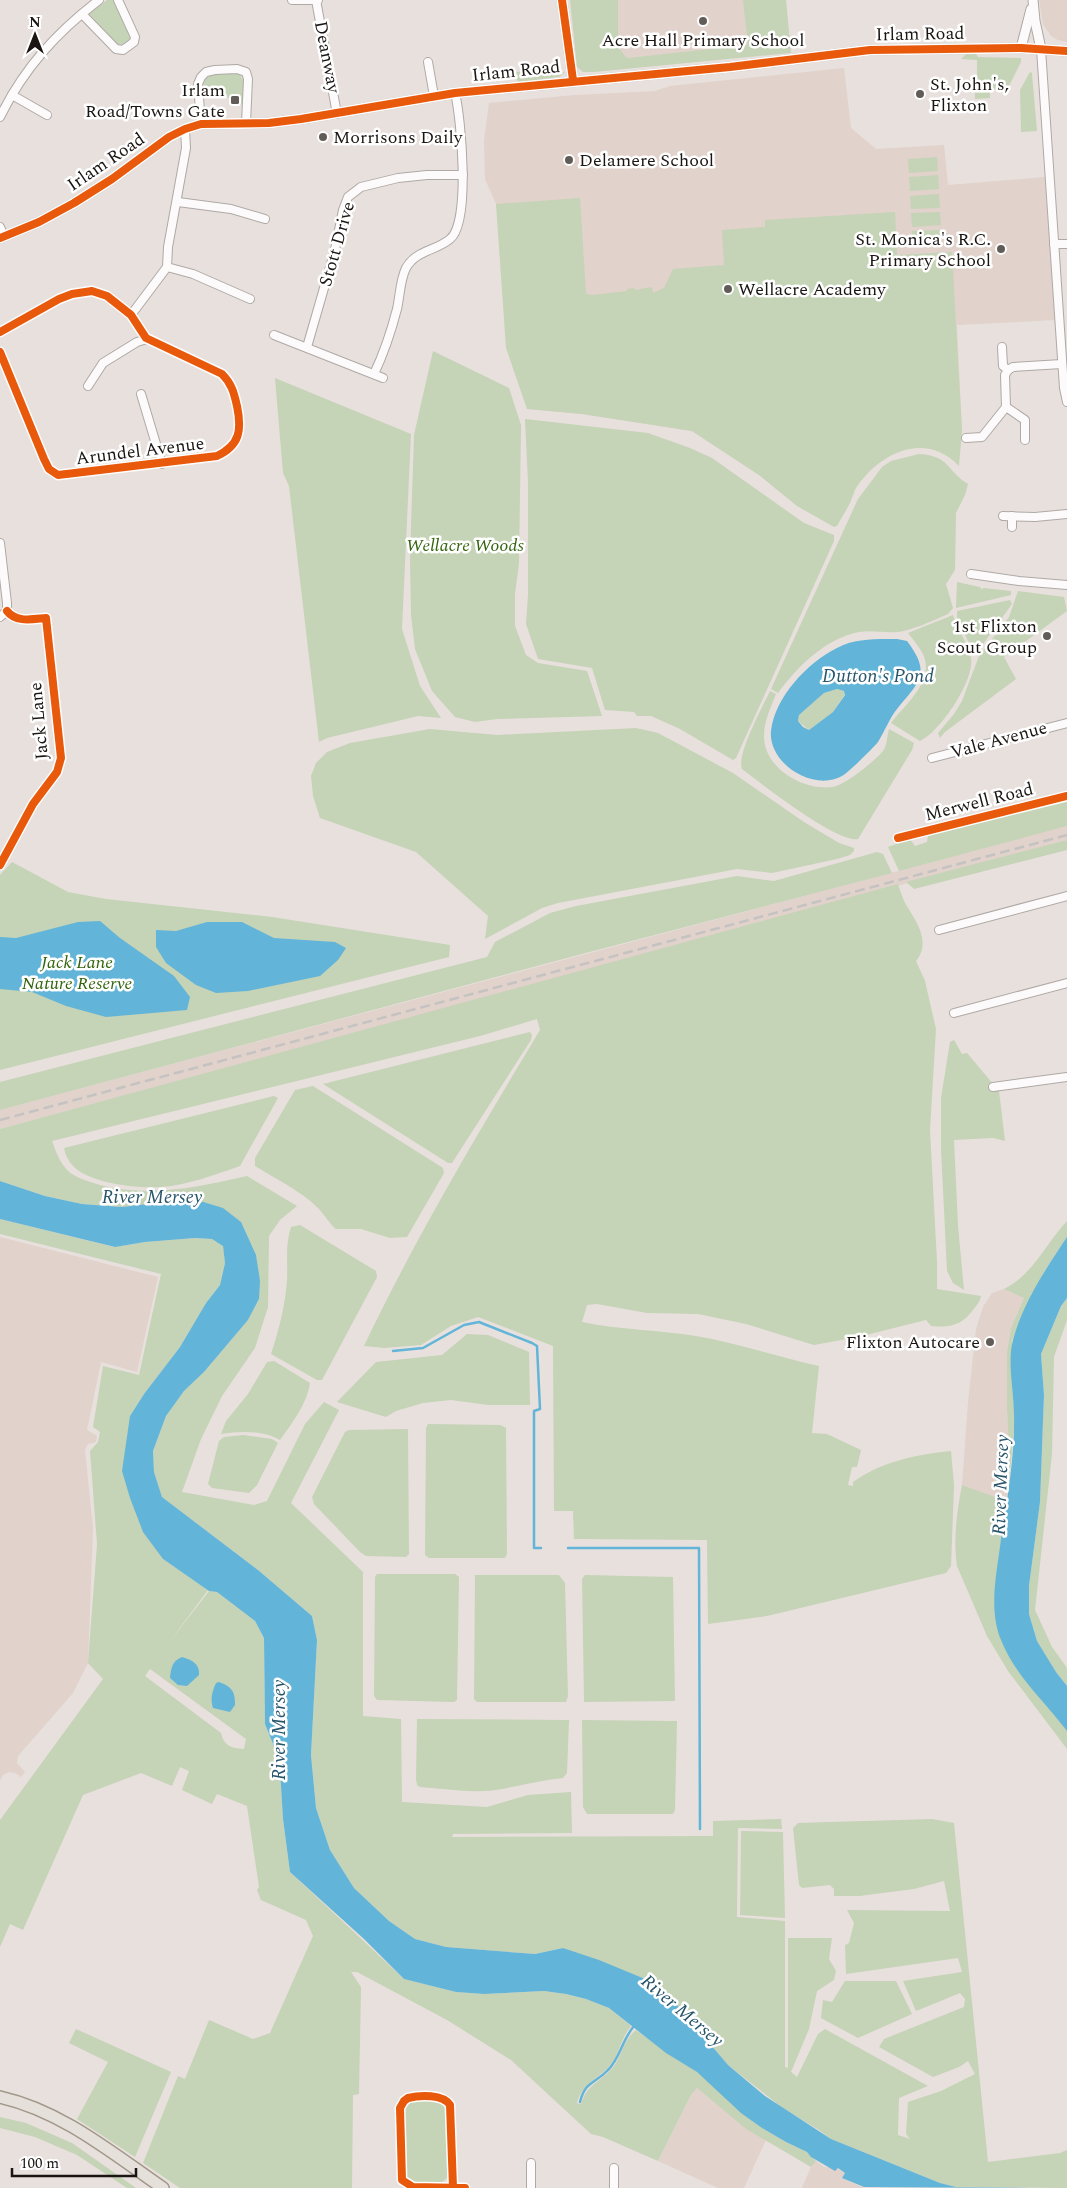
<svg xmlns="http://www.w3.org/2000/svg" width="1067" height="2188" viewBox="0 0 1067 2188" font-family="Spectral,serif">
	<style>
		.built { fill: #e1d2cb }
		.green { fill: #c5d3b7; fill-rule: evenodd }
		.water { fill: #62b5d8; fill-rule: evenodd }
		.lines { fill: none; stroke-linecap: round; stroke-linejoin: round }
		.stream { stroke: #62b5d8; stroke-width: 2.5 }
		.minor-casing { stroke: #afa9a6; stroke-width: 10 }
		.tertiary-casing { stroke: #afa9a6; stroke-width: 11 }
		.primary-casing { stroke: #a1978a; stroke-width: 14 }
		.minor { stroke: #fcfafa; stroke-width: 8 }
		.tertiary { stroke: #fcfafa; stroke-width: 9 }
		.primary { stroke: #e5e1da; stroke-width: 11 }
		.rail { stroke: #c5c3c2; stroke-width: 2.5; stroke-dasharray: 10 5; stroke-linecap: butt }
		.cycleway-casing { stroke: #fff; stroke-width: 11 }
		.cycleway { stroke: #e8590c; stroke-width: 8 }
		.poi-dot { fill: #625c59; stroke: #fff; stroke-width: 2 }
		.labels { text-anchor: middle; dominant-baseline: central; stroke-width: 5; stroke-linejoin: round; paint-order: stroke }
		.street-label { font-size: 18px; fill: #1a1513; stroke: #fff }
		.poi-label { font-size: 18px; fill: #1a1513; stroke: #fff; text-anchor: start }
		.park-label { font-size: 18px; font-style: italic; fill: #33640d; stroke: #fff }
		.water-label { font-size: 19px; font-style: italic; fill: #27556b; stroke: #fff }
	</style>
	<rect width="100%" height="100%" fill="#e8e0dc"/>
	<g class="built">
		<path d="M618 0H786L789 42 627 58 618 47Z"/>
		<path d="M1039 0H1067V42L1058 40 1051 36 1043 24Z"/>
		<path d="M844 68 851 128 876 149 944 145 948 185 1045 177 1055 320 957 325 962 431 759 475 692 431 582 414 527 409 496 204 485 179 484 141 489 103 575 95 655 91 670 86Z"/>
		<path d="M1067 826V840L0 1129V1110Z"/>
		<path d="M0 1237 158 1277 137 1372 101 1362 87 1430 97 1436 96 1442 88 1444 85 1450 93 1528 88 1663 73 1693 18 1756 17 1763 25 1772 21 1777 15 1773 9 1772 3 1775 0 1781Z"/>
		<path d="M1004 1289 1024 1298 1011 1328 1007 1352V1409L1009 1452 1006 1502 962 1485 968 1403 976 1329 983 1307 992 1293Z"/>
		<path d="M697 2088 746 2129 766 2140 744 2188H718L658 2161 691 2095Z"/>
		<path d="M816 2161 824 2167 837 2168 845 2173 842 2178 864 2188H802L811 2167Z"/>
	</g>
	<g class="green">
		<path d="M107 0H114L131 32 130 39 123 45 117 44 89 14Z"/>
		<path d="M570 0H618V47L627 58 748 45 743 0H786L791 53 594 72H583L577 67Z"/>
		<path d="M966 54H976L978 57 1021 58V62L1009 86 990 91V98L975 99 974 77H977V60L961 59Z"/>
		<path d="M546 69 565 72 559 77 520 82 517 80 516 72Z"/>
		<path d="M1030 72 1032 73 1037 131 1021 132 1020 90Z"/>
		<path d="M236 73C248 77 243 94 242 105 227 98 220 90 203 99 201 70 213 74 236 73Z"/>
		<path d="M937 157 938 171 909 173 908 159Z"/>
		<path d="M938 175 939 189 910 191 909 177Z"/>
		<path d="M939 194 940 208 911 209 910 196Z"/>
		<path d="M580 198 586 294 593 295 627 291V289L634 288 635 290 652 287 653 293 664 288 673 269 724 265 722 230 765 227V220L895 212 897 255 952 252 962 431 959 466C926 432 883 451 858 485 854 490 853 497 850 503 846 511 841 518 837 526L834 527 797 506 759 475 692 431 582 414 527 409 506 348 496 204Z"/>
		<path d="M940 212 941 225 912 227 911 213Z"/>
		<path d="M941 230 942 243 913 245 912 231Z"/>
		<path d="M433 351 509 388 521 425 519 563 515 594V626L526 655 538 663 587 671 602 716 497 719 475 722 455 717 432 691 415 649 411 615 410 558 414 435Z"/>
		<path d="M275 378 411 434 402 629 420 686 441 718 418 716 327 738 319 742 289 486 283 473Z"/>
		<path d="M525 419 648 433 690 448 712 458 804 523 834 535V541L736 758 733 760 680 729 651 716H637L634 712 605 710 592 668 538 659 526 624 528 595V482Z"/>
		<path d="M919 454C951 456 946 471 968 484L965 495 956 513 955 570 946 584 953 608 948 614C934 620 911 631 897 632 885 633 872 630 859 632 826 638 797 667 778 693L771 689 858 499 882 467 891 461Z"/>
		<path d="M957 582 980 587 982 590 983 588 1011 591V595L956 608Z"/>
		<path d="M1018 591 1064 597 1067 611 1004 657 1016 679 945 732 940 738 938 733 954 714 962 701 979 656 1009 617Z"/>
		<path d="M1010 600 1012 604 975 655 957 619V611Z"/>
		<path d="M953 615C957 630 968 642 971 658 975 680 940 732 920 741L891 723C906 703 937 680 922 652 918 646 913 639 908 633Z"/>
		<path d="M837 689 844 691 845 694 833 712 809 730 798 721 799 715 824 693Z"/>
		<path d="M770 691 776 694C771 707 764 721 764 735 763 768 803 791 833 787 845 785 875 761 883 751 887 746 887 736 889 729L914 743 912 750 858 839C837 843 762 784 742 769 736 755 763 706 770 691Z"/>
		<path d="M636 728 658 733 733 773 804 822 839 843 854 848V851L850 855 837 859 772 873 737 869 558 903 542 908 485 939 488 916 416 852 320 818 313 796 311 776 316 763 327 752 350 743 430 729 497 735Z"/>
		<path d="M1067 800V826L899 871 888 847 910 839 915 846 927 842 928 836 931 834Z"/>
		<path d="M1067 840V850L914 889 906 882Z"/>
		<path d="M877 852 883 854 892 873 582 954 0 1110V1082L487 957 495 942 550 913 576 906 737 876 774 881Z"/>
		<path d="M12 862 68 892 106 899 272 917 450 945 449 957 0 1070V875Z"/>
		<path d="M898 884C900 890 902 897 905 903 915 920 932 941 916 961L925 981 936 1029 930 1130 937 1262V1289L981 1296C980 1302 976 1306 973 1310 962 1325 950 1328 931 1326L926 1320 858 1337 814 1345 746 1324 698 1314 647 1313 597 1304 587 1305 582 1322C620 1330 659 1330 696 1336 738 1343 777 1357 819 1366L812 1433 827 1434 861 1450 857 1467H852L848 1485 853 1486V1482C883 1461 915 1455 951 1451L954 1485 951 1566 946 1573 767 1616 708 1624 707 1540 574 1539 573 1511H554L553 1346 478 1317 451 1326 421 1345 384 1348 364 1346C416 1237 478 1133 540 1030L537 1019 480 1036 52 1141C56 1152 60 1163 68 1171 76 1178 90 1182 100 1185 150 1198 198 1187 247 1176L297 1206 280 1220 269 1236 268 1307 255 1348 222 1396 201 1439 182 1492 254 1505 267 1501 305 1424 324 1402 339 1410 291 1503 363 1572V1716L401 1719 402 1802 487 1807 528 1795 571 1792 572 1833 453 1834 452 1837 713 1836V1821L781 1819 782 1829 738 1828 737 1917 785 1921V2067L788 2068V1938H832L829 1959 836 1971 834 1980 817 1991 809 2029 791 2072 797 2077 818 2034 825 2029 928 2086 899 2098 898 2135 910 2139 906 2134 908 2102 941 2091 975 2074 968 2061 959 2067 933 2077 879 2047 884 2039 964 2007 965 1999 960 1993 916 2011 903 1981 962 1972 958 1958 846 1974 845 1945 849 1943 854 1923 847 1910 950 1911 944 1881 914 1889 859 1896H834V1889L830 1885 802 1888 799 1885 793 1828 798 1823 932 1819 954 1823 988 2162 1060 2153 1067 2150V2188L956 2187 940 2183 831 2139 819 2130 784 2109 728 2065 677 2005 563 1948 535 1954 446 1947 415 1939 389 1921 354 1888 330 1850 316 1808 311 1755 317 1640 312 1616 258 1570 162 1497 154 1472 153 1451 166 1416 184 1391 204 1372 248 1320 259 1299 256 1255 148 1205 122 1207 82 1204 45 1196 0 1181V1129Z"/>
		<path d="M530 1032 532 1035 531 1040 452 1163H448L323 1084Z"/>
		<path d="M954 1040 962 1054 967 1053 999 1091 1005 1141 993 1138 954 1140 958 1226 964 1290 953 1283 947 1271 941 1149V1098L950 1042Z"/>
		<path d="M313 1086 443 1168 444 1173 407 1237 390 1238 361 1229H336C329 1223 325 1215 318 1208 301 1191 276 1179 255 1166V1158L295 1090Z"/>
		<path d="M274 1096 278 1098 240 1166C214 1175 188 1185 161 1187 138 1189 79 1183 68 1159 66 1156 65 1152 64 1148Z"/>
		<path d="M0 1219 114 1247 145 1242 195 1238 212 1239 223 1245 225 1263 220 1285 206 1303 180 1347 144 1394 130 1416 163 1559 208 1590 168 1644 209 1591 217 1592 255 1621 264 1638 265 1724 275 1749 280 1770 283 1819 290 1872 404 1979 456 1992 484 1994 544 1991 566 1994 586 1999 609 2008 631 2026C622 2037 620 2050 613 2061 601 2080 585 2078 577 2102L578 2104H581C588 2081 604 2082 616 2063 623 2051 624 2040 636 2030L697 2072 762 2128 786 2142 807 2152 816 2161 811 2167 746 2129 697 2088 691 2095 658 2161 603 2137 591 2134 511 2060 447 2020 357 1972H351L361 1987 359 2094 353 2095 352 2188H180L143 2163 178 2076 185 2079 209 2020 253 2039 270 2033 313 1936 306 1920 261 1900 257 1890 259 1887 247 1806 217 1794 212 1804 182 1790 189 1771 180 1767 172 1786 141 1773 83 1795 23 1930 10 1924 0 1947V1820L103 1679 88 1663 97 1544 90 1451 98 1442 100 1432 93 1427 103 1366 139 1375 161 1274 0 1234ZM150 1669 246 1739 244 1749C231 1748 224 1746 221 1733L145 1676Z"/>
		<path d="M1067 1221V1237L1045 1270 1023 1313 1012 1341V1385L1015 1416 1011 1463 1001 1539 1060 1721 1067 1731V1749L1008 1671 987 1636 957 1566C953 1540 957 1511 962 1485L1006 1501 1009 1452 1007 1409V1352L1011 1328 1024 1298 1004 1289C1033 1275 1046 1243 1067 1221Z"/>
		<path d="M300 1225 376 1271 377 1277 322 1380H317L271 1354C279 1330 285 1306 287 1281 288 1262 285 1245 291 1227Z"/>
		<path d="M1067 1298V1320L1054 1357 1052 1454 1035 1610 1052 1647 1067 1668V1686L1056 1672 1037 1641 1029 1614V1586L1040 1502 1044 1395 1041 1354 1061 1306Z"/>
		<path d="M467 1334 488 1335 529 1352 530 1405H488L451 1400 423 1403 396 1411 386 1417 337 1402 376 1362 442 1355Z"/>
		<path d="M274 1361 310 1383C307 1404 292 1423 280 1440 263 1430 240 1431 221 1434L226 1421 248 1394 267 1362Z"/>
		<path d="M428 1424 500 1425 506 1428 507 1554 505 1558H429L425 1555 426 1428Z"/>
		<path d="M408 1429 409 1554 406 1557 366 1556 360 1552 314 1504 312 1497 345 1432 349 1430Z"/>
		<path d="M243 1435 272 1439 278 1443 257 1485 249 1493 212 1488 208 1484 219 1441 224 1437Z"/>
		<path d="M377 1574H455L459 1577 457 1700 454 1702 377 1700 374 1696 375 1577Z"/>
		<path d="M475 1575H559L565 1583 568 1696 566 1702H477L474 1699Z"/>
		<path d="M585 1575 673 1577 675 1701 584 1702 582 1579Z"/>
		<path d="M417 1719 569 1720 567 1773 563 1778C542 1780 523 1785 502 1789 476 1794 447 1789 420 1787L417 1785 416 1779Z"/>
		<path d="M582 1720 677 1721 675 1810 673 1814H587L583 1807Z"/>
		<path d="M741 1831 783 1832 785 1918 740 1915Z"/>
		<path d="M845 1981H896L912 2014 858 2038 821 2018 823 2000 832 2002Z"/>
		<path d="M76 2029 171 2072 135 2157 77 2119 108 2062 69 2043Z"/>
		<path d="M439 2101 445 2105 448 2111V2177L440 2184H414L405 2178 403 2110C410 2097 426 2101 439 2101Z"/>
		<path d="M0 2117 26 2123 72 2143 136 2188H127L77 2155 35 2137 0 2128Z"/>
	</g>
	<g class="water">
		<path d="M897 639 907 641C932 674 919 682 897 709 889 719 885 731 878 742 874 747 848 773 842 776 814 792 768 764 771 731 775 697 807 663 837 648 855 638 877 639 897 639ZM837 689 844 691 845 695 833 712 809 730 803 727 798 721 799 715 824 693Z"/>
		<path d="M100 921 120 938 174 976 190 997 187 1010 106 1017 66 1006 32 992 0 989V937L16 938 78 922Z"/>
		<path d="M207 922H242L274 938 335 942 346 948 338 960 320 976 248 991 216 993 196 985 166 963 156 947V930L176 931Z"/>
		<path d="M0 1181 45 1196 82 1204 122 1207 183 1200 200 1201 223 1208 241 1222 256 1255 260 1281 259 1299 248 1320 204 1372 184 1391 166 1416 153 1451 154 1472 162 1497 258 1570 312 1616 317 1640 311 1755 316 1808 330 1850 354 1888 389 1921 415 1939 446 1947 535 1954 563 1948 599 1960 645 1979 677 2005 728 2065 765 2096 831 2139 940 2183 956 2187 1031 2188 864 2187 842 2178 845 2173 838 2168 835 2171 811 2157 807 2152 786 2142 762 2128 741 2113 697 2072 666 2053 609 2008 586 1999 566 1994 544 1991 484 1994 456 1992 404 1979 364 1939 290 1872 283 1819 280 1770 275 1749 265 1724 264 1638 255 1621 217 1592 209 1591 163 1559 143 1532 130 1498 122 1471 130 1416 144 1394 180 1347 206 1303 220 1285 225 1263 223 1246 212 1239 195 1238 145 1242 115 1247 0 1219Z"/>
		<path d="M1067 1237V1298L1061 1306 1041 1354 1044 1395 1040 1502 1029 1586V1614L1037 1641 1056 1672 1067 1686V1731C1044 1700 1016 1677 1001 1640 988 1608 997 1573 1001 1539 1007 1499 1015 1456 1014 1415 1014 1393 1007 1361 1013 1340 1023 1303 1046 1268 1067 1237Z"/>
		<path d="M182 1657C192 1660 200 1664 199 1675L187 1686 178 1685 170 1678C171 1668 172 1661 182 1657Z"/>
		<path d="M219 1682C232 1687 235 1691 235 1705L230 1712 213 1708C210 1699 212 1692 216 1683Z"/>
	</g>
	<g class="lines">
		<g class="stream">
			<path d="M393 1351 423 1348 464 1325 479 1322 532 1343 537 1346 540 1409 534 1411V1548H541"/>
			<path d="M568 1548H699L700 1829"/>
			<path d="M580 2102C585 2081 595 2084 608 2070 620 2058 622 2040 634 2026"/>
		</g>
		<g class="minor-casing">
			<g id="minor">
				<path d="M292 0H318"/>
				<path d="M316 0 337 114"/>
				<path d="M82 14 116 49 123 50 134 42 135 37 118 0"/>
				<path d="M1041 49 1064 388 1067 402"/>
				<path d="M428 62 434 96"/>
				<path d="M12 95 47 115"/>
				<path d="M0 117C24 68 57 32 99 0"/>
				<path d="M201 124 198 84 201 77 206 72 215 70 237 69 246 72 248 79 246 123"/>
				<path d="M178 202 231 209 265 219"/>
				<path d="M0 227 4 236"/>
				<path d="M1054 244H1067"/>
				<path d="M167 267 193 274 250 299"/>
				<path d="M131 315 167 267 168 247 186 148 185 129"/>
				<path d="M0 332 59 299 72 294 92 291 107 296 131 315 146 338 222 374C232 384 234 393 237 406 242 430 240 445 217 456L58 475 49 469 44 459 0 352"/>
				<path d="M274 335 383 378"/>
				<path d="M307 347 335 250 343 210 348 197 361 187 398 178 427 175H463"/>
				<path d="M1008 370 1013 367 1062 364"/>
				<path d="M374 374C384 353 391 332 397 309 400 296 400 280 406 268 416 250 436 251 450 239 471 223 461 117 455 93"/>
				<path d="M88 386 103 363 137 342 147 339"/>
				<path d="M141 394 162 464"/>
				<path d="M1006 407 1025 420V440"/>
				<path d="M966 438 982 437 1006 407 1005 375 1008 370 1003 366 1002 347"/>
				<path d="M1003 516 1035 517 1067 514"/>
				<path d="M1012 527V516"/>
				<path d="M0 543 7 603V611L0 617"/>
				<path d="M971 574 1019 581 1067 585"/>
				<path d="M932 758 1067 723"/>
				<path d="M898 838 1067 796"/>
				<path d="M0 865 33 804 57 772 61 758 46 618C33 619 16 623 7 611"/>
				<path d="M939 930 1067 896"/>
				<path d="M954 1013 1067 983"/>
				<path d="M993 1087 1067 1077"/>
				<path d="M531 2163V2188"/>
				<path d="M453 2187 450 2105C443 2094 420 2095 408 2098L404 2101 400 2108 402 2180 413 2187 465 2188"/>
				<path d="M614 2188V2168"/>
			</g>
		</g>
		<g class="tertiary-casing">
			<g id="tertiary">
				<path d="M562 0 573 80"/>
				<path d="M1033 0 1035 21 1041 49"/>
				<path d="M1021 48 1031 9"/>
				<path d="M0 238 39 222 74 203 112 179 169 137 185 129 201 124 269 123 301 119 455 93 730 67 870 50 1021 48 1067 51"/>
			</g>
		</g>
		<g class="primary-casing">
			<path id="primary" d="M0 2097C62 2111 112 2153 163 2188"/>
		</g>
		<use href="#minor" class="minor"/>
		<use href="#tertiary" class="tertiary"/>
		<use href="#primary" class="primary"/>
		<path class="rail" d="M0 1120 1067 835"/>
		<g class="cycleway-casing">
			<g id="cycleway">
				<path d="M562 0 573 80"/>
				<path d="M0 238 39 222 74 203 112 179 169 137 185 129 201 124 269 123 301 119 455 93 730 67 870 50 1021 48 1067 51"/>
				<path d="M0 332 59 299 72 294 92 291 107 296 131 315 146 338 222 374C232 384 234 393 237 406 242 430 240 445 217 456L58 475 49 469 44 459 0 352"/>
				<path d="M898 838 1067 796"/>
				<path d="M0 865 33 804 57 772 61 758 46 618C33 619 16 623 7 611"/>
				<path d="M453 2187 450 2105C443 2094 420 2095 408 2098L404 2101 400 2108 402 2180 413 2187 465 2188"/>
			</g>
		</g>
		<use href="#cycleway" class="cycleway"/>
	</g>
	<g class="poi-dot">
		<circle cx="703" cy="21" r="5"/>
		<circle cx="920" cy="94" r="5"/>
		<rect x="230" y="95" width="10" height="10" rx="2.5"/>
		<circle cx="323" cy="137" r="5"/>
		<circle cx="569" cy="160" r="5"/>
		<circle cx="1001" cy="249" r="5"/>
		<circle cx="728" cy="289" r="5"/>
		<circle cx="1047" cy="636" r="5"/>
		<circle cx="990" cy="1342" r="5"/>
	</g>
	<g class="labels">
		<g class="street-label">
			<text transform="translate(920 34) rotate(-1)">Irlam Road</text>
			<text transform="translate(327 57) rotate(79)">Deanway</text>
			<text transform="translate(516 71) rotate(-6)">Irlam Road</text>
			<text transform="translate(106 162) rotate(-34)">Irlam Road</text>
			<text transform="translate(337 244) rotate(-74)">Stott Drive</text>
			<text transform="translate(140 451) rotate(-7)">Arundel Avenue</text>
			<text transform="translate(39 721) rotate(-95)">Jack Lane</text>
			<text transform="translate(999 740) rotate(-15)">Vale Avenue</text>
			<text transform="translate(979 802) rotate(-14)">Merwell Road</text>
		</g>
		<g class="poi-label">
			<text x="703" y="40" text-anchor="middle">Acre Hall Primary School</text>
			<text x="930" y="84">St. John's,<tspan x="930" dy="21">Flixton</tspan></text>
			<text x="225" y="90" text-anchor="end">Irlam<tspan x="225" dy="21">Road/Towns Gate</tspan></text>
			<text x="333" y="137">Morrisons Daily</text>
			<text x="579" y="160">Delamere School</text>
			<text x="991" y="239" text-anchor="end">St. Monica's R.C.<tspan x="991" dy="21">Primary School</tspan></text>
			<text x="738" y="289">Wellacre Academy</text>
			<text x="1037" y="626" text-anchor="end">1st Flixton<tspan x="1037" dy="21">Scout Group</tspan></text>
			<text x="980" y="1342" text-anchor="end">Flixton Autocare</text>
		</g>
		<g class="park-label">
			<text x="465" y="545">Wellacre Woods</text>
			<text x="77" y="962">Jack Lane<tspan x="77" dy="21">Nature Reserve</tspan></text>
		</g>
		<g class="water-label">
			<text x="878" y="676">Dutton's Pond</text>
			<text x="152" y="1197">River Mersey</text>
			<text transform="translate(1001 1485) rotate(-88)">River Mersey</text>
			<text transform="translate(279 1730) rotate(-90)">River Mersey</text>
			<text transform="translate(682 2011) rotate(40)">River Mersey</text>
		</g>
	</g>
	<g transform="translate(35 35)" stroke="#ffffff" stroke-width="4" paint-order="stroke">
	<path d="M0-4L9 19L0 12L-9 19Z" fill="#1a1513"/>
	<text y="-8" font-size="14" font-weight="bold" text-anchor="middle" fill="#1a1513">N</text>
	</g>
	<path d="M12 2168v8h124v-8" fill="none" stroke="#1a1513" stroke-width="2.5"/>
	<text x="20" y="2168" font-size="15" fill="#1a1513" stroke="#ffffff" stroke-width="4" paint-order="stroke">100 m</text>
</svg>
